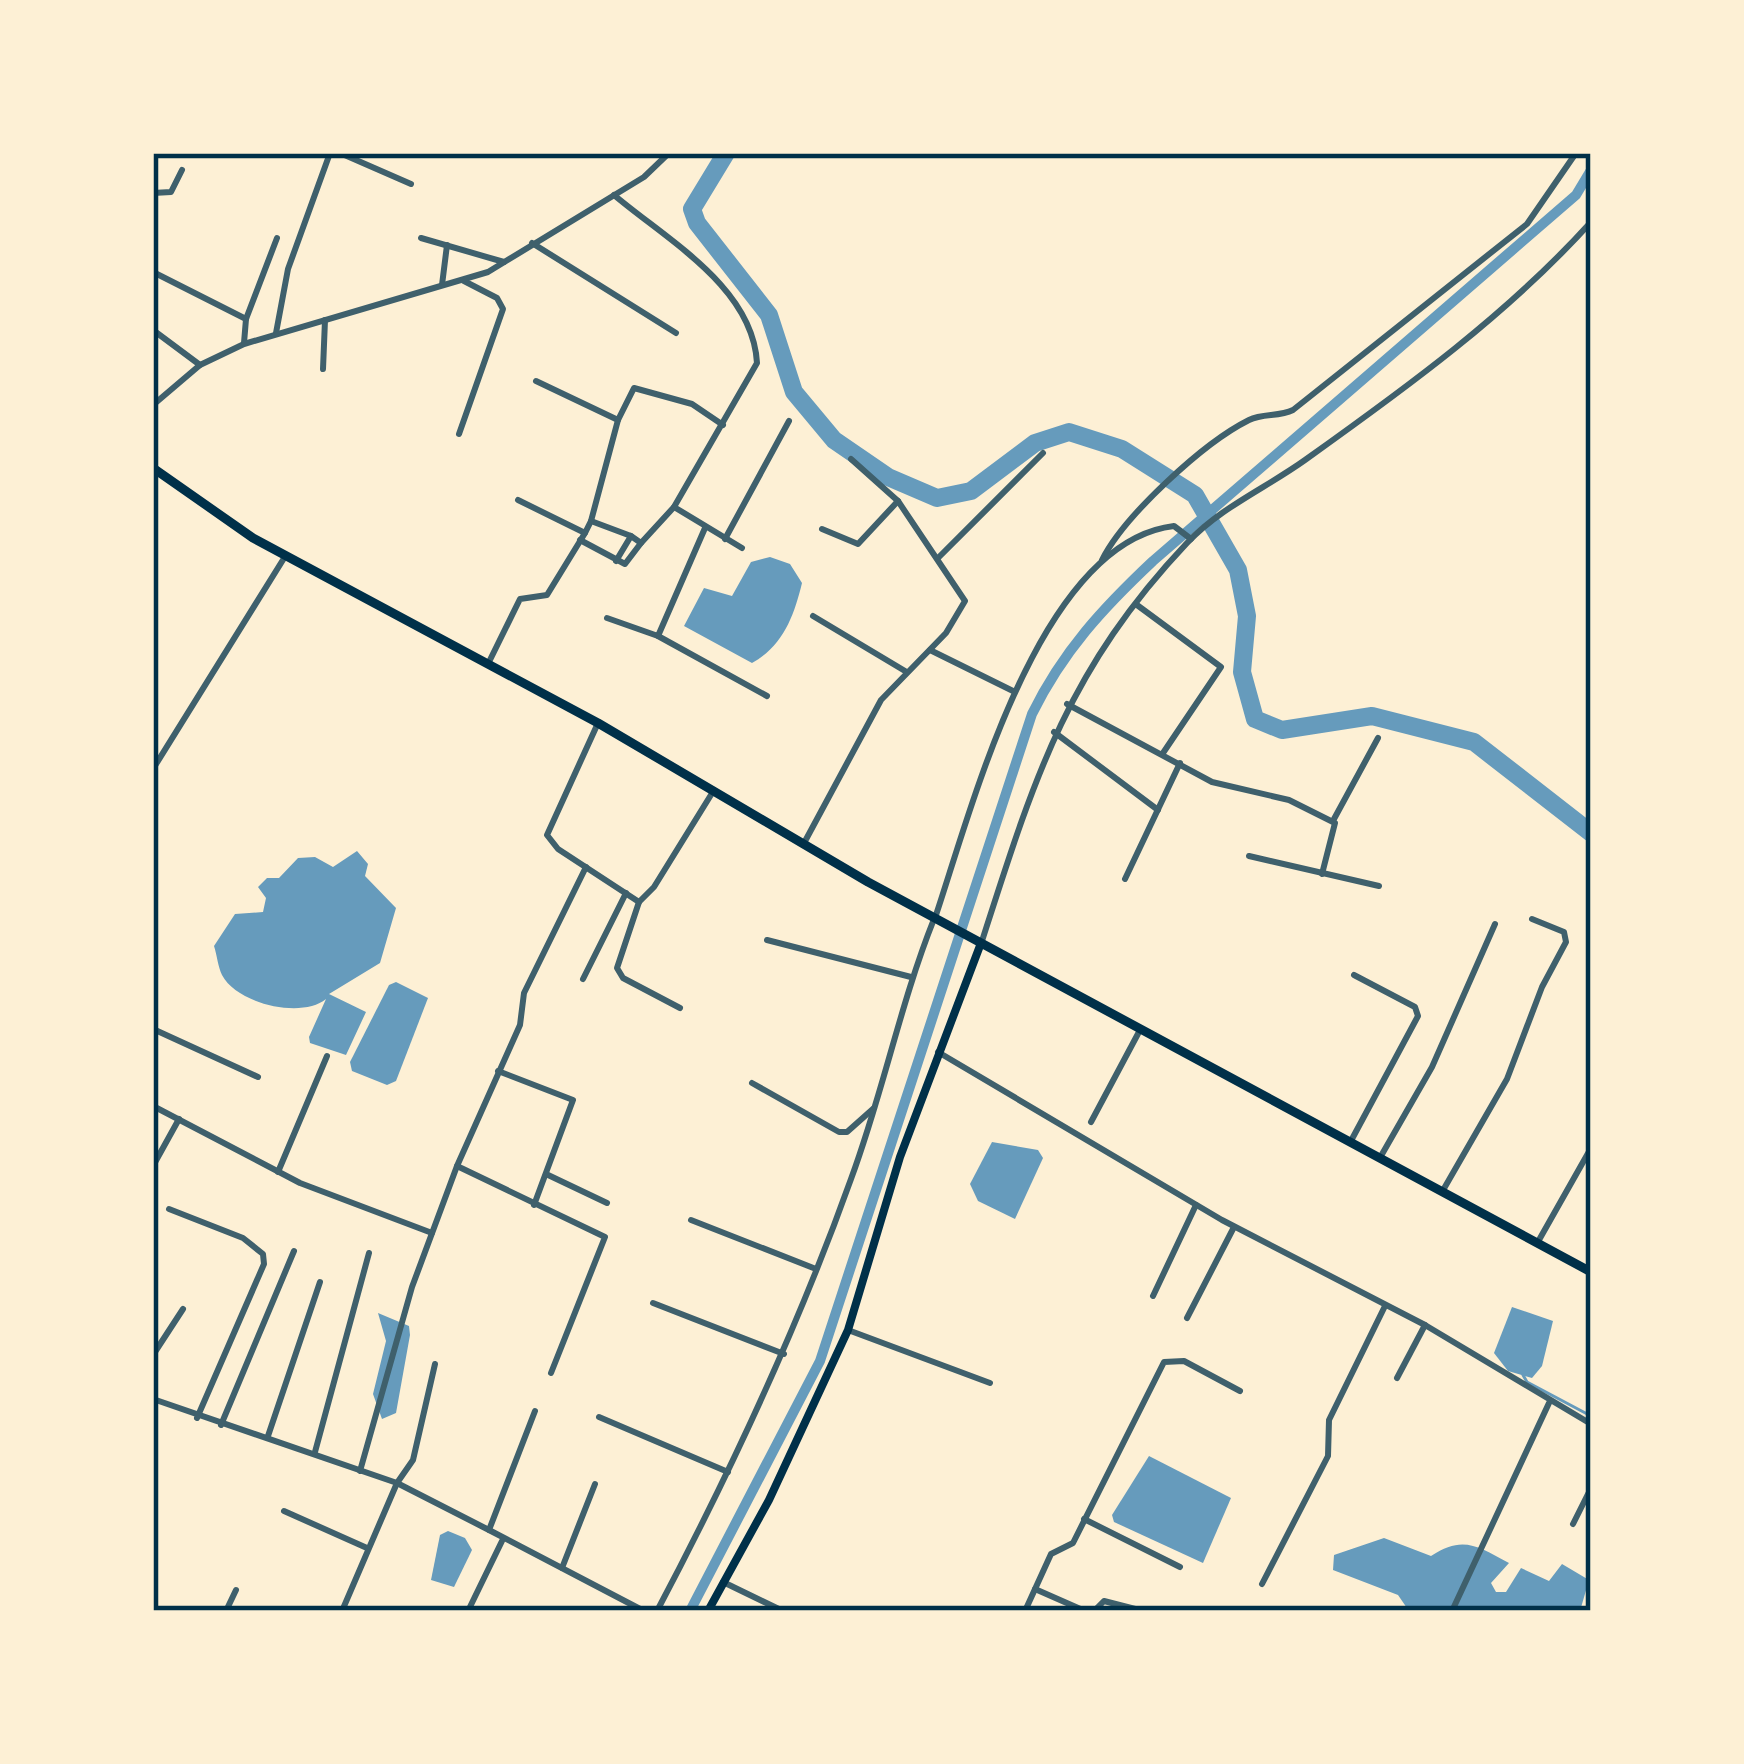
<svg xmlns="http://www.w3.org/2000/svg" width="1744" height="1764" viewBox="0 0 1744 1764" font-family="Lora,serif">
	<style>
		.water { fill: #669bbc }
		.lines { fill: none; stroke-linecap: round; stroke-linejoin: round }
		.stream { stroke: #669bbc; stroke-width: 3 }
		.canal { stroke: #669bbc; stroke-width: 10 }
		.river { stroke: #669bbc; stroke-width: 18 }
		.minor { stroke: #3f606c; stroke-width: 6 }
		.tertiary { stroke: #3f606c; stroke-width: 6 }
		.secondary { stroke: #003049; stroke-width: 8 }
		.primary { stroke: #003049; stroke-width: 9 }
		.neatline { fill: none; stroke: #003049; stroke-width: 4.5 }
	</style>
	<rect width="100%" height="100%" fill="#fdf0d5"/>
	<g class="water">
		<path d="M770 557 790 564 802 583C794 616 783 646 752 663L684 626 704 588 732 596 751 562Z"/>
		<path d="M357 851 368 864 365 876 396 908 380 963 329 994 366 1012 346 1055 310 1043 309 1037 326 999C302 1019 237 1004 222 975 218 967 217 955 214 946L235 914 263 912 266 898 258 887 267 878H279L298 858 315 857 333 867Z"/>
		<path d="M396 982 428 998 396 1081 387 1085 352 1071 350 1062 389 985Z"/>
		<path d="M992 1142 1038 1150 1043 1158 1015 1219 978 1201 970 1184Z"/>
		<path d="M1512 1307 1553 1321 1542 1366 1532 1378 1508 1371 1494 1353Z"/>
		<path d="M378 1313 409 1326 410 1335 396 1413 382 1419 373 1394 386 1341Z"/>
		<path d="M1149 1456 1231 1498 1203 1563 1114 1522 1112 1515Z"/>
		<path d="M448 1531 465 1538 472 1550 454 1587 431 1580 440 1535Z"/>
		<path d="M1384 1538 1431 1556C1463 1535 1477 1546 1509 1563L1491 1583 1496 1592H1506L1521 1568 1549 1581 1562 1564 1589 1580 1580 1611H1409L1398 1595 1333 1570 1334 1555Z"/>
	</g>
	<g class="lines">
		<path class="stream" d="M1523 1375 1527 1382 1591 1416"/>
		<path class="canal" d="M690 1611 820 1361 1032 714C1063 651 1103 608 1153 561L1576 195 1591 170"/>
		<path class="river" d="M726 153 692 209 697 223 769 315 794 392 834 440 888 477 937 498 971 491 1035 443 1069 432 1122 449 1195 495 1238 570 1247 616 1242 672 1255 719 1282 730 1372 716 1474 742 1591 833"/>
		<g class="minor">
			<path d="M340 153 411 184"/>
			<path d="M153 193 171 192 182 170"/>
			<path d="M614 195C667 240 753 287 757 363L674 507 641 543 631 536 616 561"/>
			<path d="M421 238 504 262"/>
			<path d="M532 243 676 333"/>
			<path d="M153 272 246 319"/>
			<path d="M442 285 447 245"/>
			<path d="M153 330 200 365"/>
			<path d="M276 333 288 269 330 153"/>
			<path d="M244 343 246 319 277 238"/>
			<path d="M323 369 325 320"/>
			<path d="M536 381 618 420"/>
			<path d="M153 405 200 365 244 344 488 272 644 177 669 153"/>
			<path d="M459 434 503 309 497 298 464 281"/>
			<path d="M518 500 585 533 591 521 631 536"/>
			<path d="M674 507 742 548"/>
			<path d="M591 521 618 420 634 388 692 404 723 425"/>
			<path d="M822 529 858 544 898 501"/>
			<path d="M725 539 789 421"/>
			<path d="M580 540 625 564 641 543"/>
			<path d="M938 558 1043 453"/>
			<path d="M1102 560C1124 516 1203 443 1249 420 1263 413 1279 417 1293 410L1527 224 1576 153"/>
			<path d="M1137 605 1221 667 1163 753"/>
			<path d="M813 616 905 671"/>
			<path d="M607 618 658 636 705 528"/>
			<path d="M658 636 767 696"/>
			<path d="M930 650 1013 691"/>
			<path d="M488 664 520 599 547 595 585 533"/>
			<path d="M1067 704 1212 782 1289 800 1335 823 1322 874"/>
			<path d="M598 723 547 835 558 849 639 902"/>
			<path d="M1054 732 1158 810"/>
			<path d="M153 769 286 555"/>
			<path d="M1334 819 1378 738"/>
			<path d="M803 845 881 700 946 633 965 601 898 501 851 459"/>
			<path d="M1249 856 1379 886"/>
			<path d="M1125 879 1180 763"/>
			<path d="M936 915C972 808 1039 542 1174 526L1191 539"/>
			<path d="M767 940 911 977"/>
			<path d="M583 979 626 893"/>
			<path d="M680 1008 623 978 617 968 639 902 654 887 714 790"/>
			<path d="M153 1029 258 1077"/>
			<path d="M938 1052 1222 1220 1425 1325 1591 1424"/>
			<path d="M498 1071 573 1100 534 1205"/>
			<path d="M752 1083 839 1132H847L874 1108"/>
			<path d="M153 1106 300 1183 432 1233"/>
			<path d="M1091 1122 1140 1030"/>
			<path d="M1352 1139 1418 1016 1415 1007 1354 975"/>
			<path d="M1381 1156 1432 1067 1495 924"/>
			<path d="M153 1166 179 1119"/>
			<path d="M278 1172 327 1056"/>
			<path d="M546 1174 607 1203"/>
			<path d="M1442 1192 1507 1079 1542 987 1566 942 1564 932 1532 919"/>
			<path d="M169 1209 243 1238 263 1254 264 1264 197 1418"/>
			<path d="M691 1220 816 1269"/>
			<path d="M1539 1240 1591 1148"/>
			<path d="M1153 1296 1196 1205"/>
			<path d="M653 1303 784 1354"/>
			<path d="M1187 1318 1234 1227"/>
			<path d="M848 1330 990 1383"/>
			<path d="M153 1355 183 1309"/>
			<path d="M551 1373 605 1237 457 1166 520 1025 524 993 586 867"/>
			<path d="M1397 1378 1425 1325"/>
			<path d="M153 1399 397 1483 489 1530"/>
			<path d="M535 1411 489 1530 644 1611"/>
			<path d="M599 1417 728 1472"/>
			<path d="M221 1425 294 1251"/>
			<path d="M268 1436 320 1282"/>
			<path d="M315 1452 369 1253"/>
			<path d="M360 1471 412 1287 457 1166"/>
			<path d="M284 1511 367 1548"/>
			<path d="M1084 1519 1180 1567"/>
			<path d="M1573 1524 1591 1488"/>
			<path d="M562 1568 595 1484"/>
			<path d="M723 1582 783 1611"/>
			<path d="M1262 1584 1328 1456 1329 1420 1385 1306"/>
			<path d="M1035 1589 1085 1611"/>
			<path d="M226 1611 236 1590"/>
			<path d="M342 1611 397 1483 413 1460 435 1364"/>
			<path d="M468 1611 502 1541"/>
			<path d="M1025 1611 1051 1554 1073 1543 1164 1362 1184 1361 1240 1391"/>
			<path d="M1094 1611 1104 1601 1143 1611"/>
			<path d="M1452 1611 1549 1403"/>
		</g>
		<g class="tertiary">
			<path d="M982 941C1034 779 1067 670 1187 543 1221 507 1266 488 1305 460 1406 388 1508 314 1591 222"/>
			<path d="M657 1611C732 1469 797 1330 851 1179 883 1093 900 1004 934 919"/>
		</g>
		<path class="secondary" d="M708 1611 769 1500 848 1330 900 1157 981 943"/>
		<path class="primary" d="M153 468 253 538 598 723 868 882 1591 1272"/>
	</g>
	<rect width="1744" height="1764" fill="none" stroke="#fdf0d5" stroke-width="312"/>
	<rect x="156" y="156" width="1432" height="1452" class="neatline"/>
</svg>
